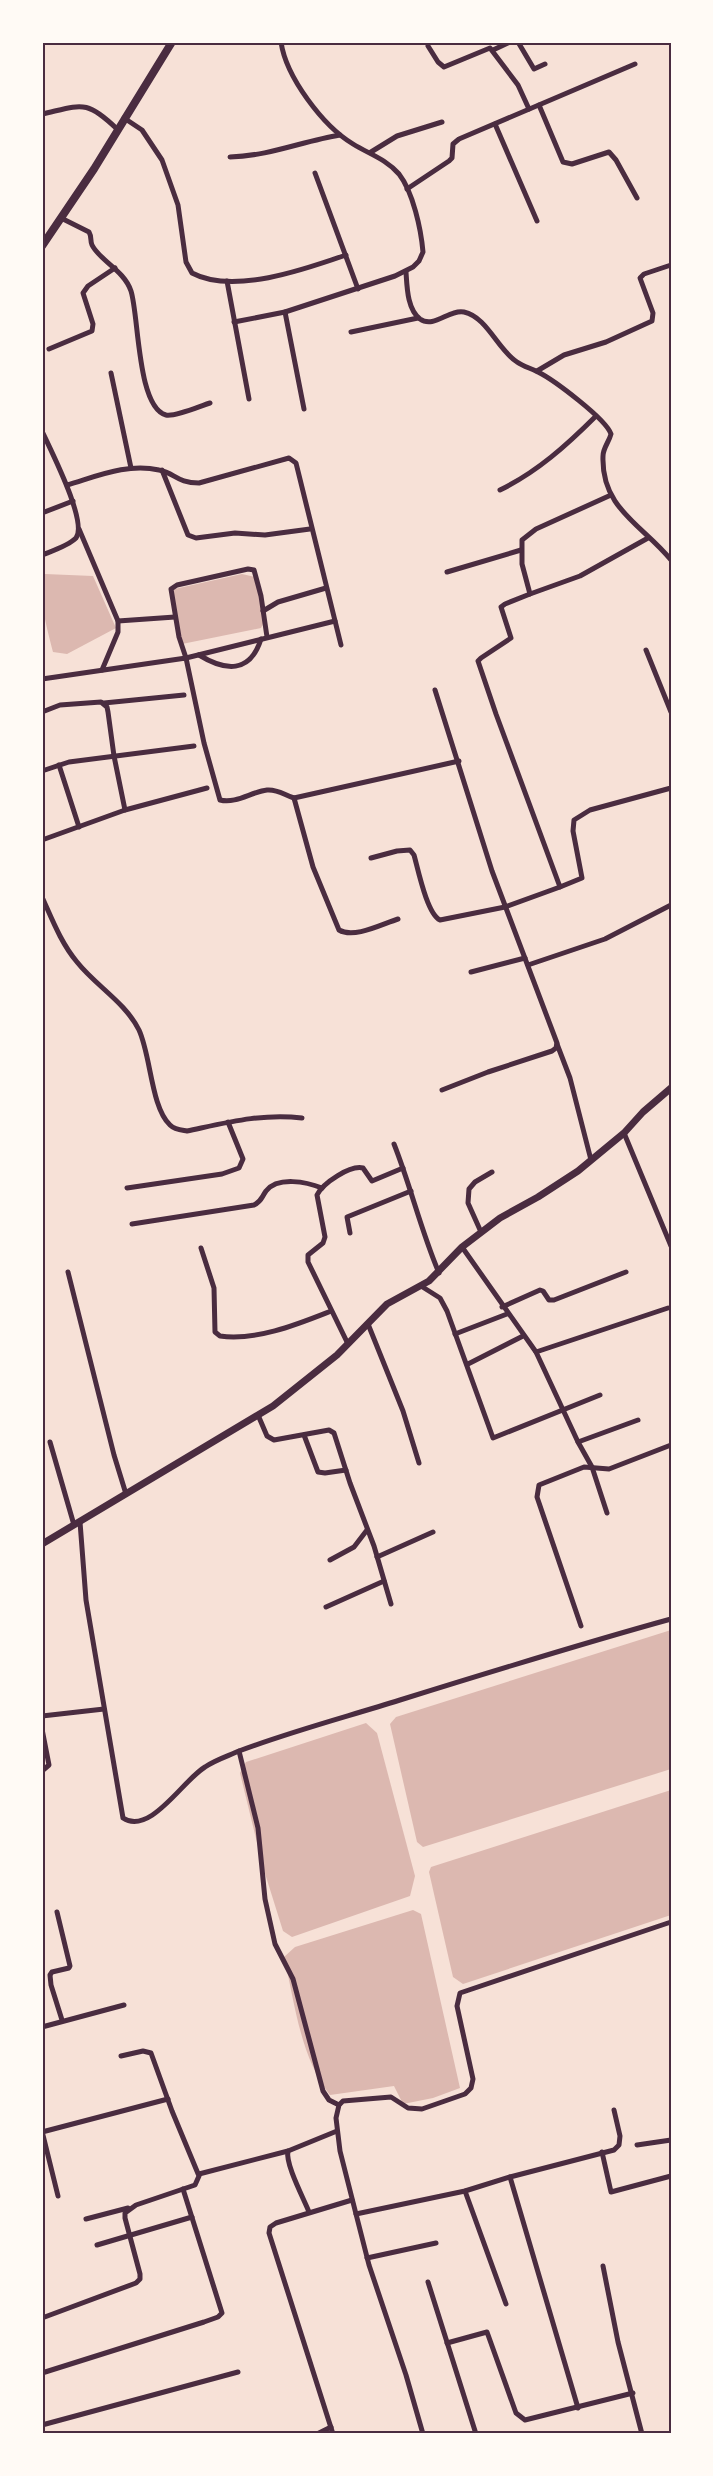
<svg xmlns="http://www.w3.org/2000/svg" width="713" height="2476" viewBox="0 0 713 2476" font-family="'Space Grotesk',sans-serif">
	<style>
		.water { fill: #dcb8b0 }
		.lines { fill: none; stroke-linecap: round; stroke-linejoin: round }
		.minor { stroke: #4a2c40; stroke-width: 5 }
		.tertiary { stroke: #4a2c40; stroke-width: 7 }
		.secondary { stroke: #4a2c40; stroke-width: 8 }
		.neatline { fill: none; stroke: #4a2c40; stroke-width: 2 }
	</style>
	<rect width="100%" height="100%" fill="#f7e1d7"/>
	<g class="water">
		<path d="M45 574 93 576 116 628 67 654 53 652C49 635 35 589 45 574Z"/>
		<path d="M242 574 255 577 265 620 261 628 182 644 170 590Z"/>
		<path d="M671 1630V1769L423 1847 417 1842 390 1724 396 1717Z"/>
		<path d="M366 1723 377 1733 415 1876 410 1896 292 1937 283 1931 263 1867 240 1773 246 1762Z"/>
		<path d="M671 1790V1915L463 1984 453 1977 429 1872 431 1867Z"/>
		<path d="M413 1910 421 1914 460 2088 433 2098 403 2104 394 2086 330 2095C300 2057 295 2003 284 1957L295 1947Z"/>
	</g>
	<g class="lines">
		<g class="minor">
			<path d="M518 42 534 69 545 64"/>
			<path d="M428 46 438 62 444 67 490 48 518 85 529 109"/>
			<path d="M493 50 510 42"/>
			<path d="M539 105 563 162 572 164 609 152 616 160 637 198"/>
			<path d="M42 114C82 105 86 99 117 129"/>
			<path d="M124 118 142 130 162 160 178 205 186 262 192 273C233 295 306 269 346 255"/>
			<path d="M495 124 537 221"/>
			<path d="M371 152 397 136 442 122"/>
			<path d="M230 157C269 156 303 141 340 135"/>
			<path d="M315 173 358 289"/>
			<path d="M407 189 449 161 452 158 453 144 459 139 635 64"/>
			<path d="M61 218 89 232C92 237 90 241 92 245 100 261 124 270 131 291 139 316 137 407 166 415 176 417 200 406 210 403"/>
			<path d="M406 272C407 286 407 309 420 319 434 329 449 309 464 312 487 317 498 350 517 362 524 367 531 368 538 372 554 380 606 419 611 434 609 442 603 448 603 456 601 509 643 525 671 560"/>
			<path d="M227 281 249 399"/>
			<path d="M285 312 304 409"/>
			<path d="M234 322 285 312 395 276 413 267 419 261 423 252C421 229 413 192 399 174 386 159 369 154 353 144 323 126 286 77 281 42"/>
			<path d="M351 332 418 318"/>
			<path d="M49 349 92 331 93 324 83 293 88 286 115 268"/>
			<path d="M537 371 564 355 606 342 652 321 653 313 640 278 644 274 671 265"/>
			<path d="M111 373 131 468"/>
			<path d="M42 431C50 449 88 522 76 538 68 546 52 551 42 555"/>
			<path d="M162 470 188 535 196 538 235 533 265 535 310 529"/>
			<path d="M67 485C98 476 127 463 159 470 175 473 177 483 199 483L289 458 296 463 341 645"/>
			<path d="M500 490C537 472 567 445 596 416"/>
			<path d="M611 495 536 529 522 540V564L530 594 505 604 501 607 511 638 481 658 478 661 496 714 560 887 582 878 573 831 574 820 590 810 671 788"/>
			<path d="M42 513 73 501"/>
			<path d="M79 529 118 621V632L102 670"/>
			<path d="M447 572 521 550"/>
			<path d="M530 594 580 576 648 538"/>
			<path d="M263 611 278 602 326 588"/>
			<path d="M118 621 175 617"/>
			<path d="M267 637 261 596 254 570 248 569 177 585 171 589 179 637 186 658 335 621"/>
			<path d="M646 650 671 712"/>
			<path d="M199 655C225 671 250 674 261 639"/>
			<path d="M42 679 186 658 204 743 220 800C236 804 251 792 267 790 278 789 284 795 294 798L459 761"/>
			<path d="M435 690 492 871 557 1043 556 1048 552 1051 488 1072 442 1090"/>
			<path d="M104 703 184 695"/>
			<path d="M42 712 60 705 101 702 107 707 108 712 114 756 125 810 42 840"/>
			<path d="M59 765 79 827"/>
			<path d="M42 771 69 762 194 746"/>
			<path d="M294 798 313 867 339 930C354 939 382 924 398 919"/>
			<path d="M125 810 207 788"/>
			<path d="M371 858 397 851 410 850 414 855C418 869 427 914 440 920L505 907 560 887"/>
			<path d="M42 897C52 919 61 943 77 962 96 986 125 1002 139 1030 151 1056 151 1107 170 1125 175 1130 181 1130 187 1131 225 1123 262 1113 302 1118"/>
			<path d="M528 965 605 939 671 905"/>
			<path d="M471 972 525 958"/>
			<path d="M557 1044 570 1078 591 1160"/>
			<path d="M624 1133 671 1246"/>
			<path d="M394 1144C411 1187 421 1231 439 1273"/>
			<path d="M127 1188 222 1174 239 1168 243 1159 228 1122"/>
			<path d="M132 1224 254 1205C262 1201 261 1198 266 1191 278 1176 307 1182 322 1188"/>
			<path d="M481 1232 468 1203 469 1189 475 1182 492 1172"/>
			<path d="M350 1233 347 1217 411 1191"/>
			<path d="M462 1247 536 1352 578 1442 592 1467 607 1513"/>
			<path d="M201 1248 214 1288 215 1332 220 1336C257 1341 298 1324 331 1311"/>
			<path d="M68 1272 114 1455 126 1494"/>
			<path d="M421 1286 440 1298 447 1311 493 1438 600 1395"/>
			<path d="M502 1307 540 1290 543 1291 549 1300H554L626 1272"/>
			<path d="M368 1324 403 1411 419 1463"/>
			<path d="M455 1334 507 1314"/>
			<path d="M348 1344 308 1262V1255L323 1243 325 1237 317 1195C323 1183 350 1165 363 1168L372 1181 403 1168"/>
			<path d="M536 1352 668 1308"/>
			<path d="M468 1364 523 1336"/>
			<path d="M258 1415 267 1436 274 1440 329 1430 334 1433 350 1483 374 1546 391 1604"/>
			<path d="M304 1435 318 1472 325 1473 346 1470"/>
			<path d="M50 1442 74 1525"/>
			<path d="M578 1442 638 1420"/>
			<path d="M80 1522 86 1600 123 1818C150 1836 183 1780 205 1767 215 1760 228 1756 239 1751L258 1828 265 1899 275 1944 293 1979 323 2091 329 2100 339 2105"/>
			<path d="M377 1557 433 1532"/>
			<path d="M330 1560 354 1547 367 1530"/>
			<path d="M326 1607 384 1581"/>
			<path d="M581 1626 537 1497 539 1485 584 1467 609 1469 671 1445"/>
			<path d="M42 1716 104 1709"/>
			<path d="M42 1729 49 1765 42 1771"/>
			<path d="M239 1751C292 1731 346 1717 400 1700 490 1672 580 1644 671 1619"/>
			<path d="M57 1912 70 1966 69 1968 52 1972 50 1975 51 1985 62 2020"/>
			<path d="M42 2027 124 2005"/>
			<path d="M42 2131 58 2196"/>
			<path d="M42 2132 168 2099"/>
			<path d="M637 2145 671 2140"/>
			<path d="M602 2152 611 2192 671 2176"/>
			<path d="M199 2174 288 2151"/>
			<path d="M510 2177 578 2408"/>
			<path d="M465 2191 506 2304"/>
			<path d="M309 2212C304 2199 285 2164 288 2151L337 2131"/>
			<path d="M356 2214 465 2191 510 2177 614 2150 619 2145 620 2136 614 2110"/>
			<path d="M86 2219 128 2208"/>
			<path d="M97 2245 192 2217"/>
			<path d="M367 2258 436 2243"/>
			<path d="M603 2266 618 2342 642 2434"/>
			<path d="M428 2282 476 2434"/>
			<path d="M42 2318 136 2283 140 2279V2274L125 2218V2213L136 2205 195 2185 199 2176 172 2111 151 2053 143 2051 121 2056"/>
			<path d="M447 2343 487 2332 516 2413 525 2420 633 2393"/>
			<path d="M42 2373 204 2322 218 2317 222 2313 183 2189"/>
			<path d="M42 2425 238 2372"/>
			<path d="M317 2434 331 2427"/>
			<path d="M333 2434 269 2233 270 2227 276 2223 352 2200"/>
			<path d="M423 2434 406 2375 369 2265 356 2214 340 2151 336 2118 339 2105 343 2101 391 2097 408 2108 422 2109 465 2094 471 2088 473 2079 457 2006 460 1993 671 1922"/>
		</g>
		<path class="tertiary" d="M42 1544 273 1406 337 1355 387 1304 429 1281 462 1247 500 1218 538 1197 578 1171 624 1133 643 1112 671 1088"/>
		<path class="secondary" d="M42 246 94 169 172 42"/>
	</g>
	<rect width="713" height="2476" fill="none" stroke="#fffaf5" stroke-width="87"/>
	<rect x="44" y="44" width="626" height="2388" class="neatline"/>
</svg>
